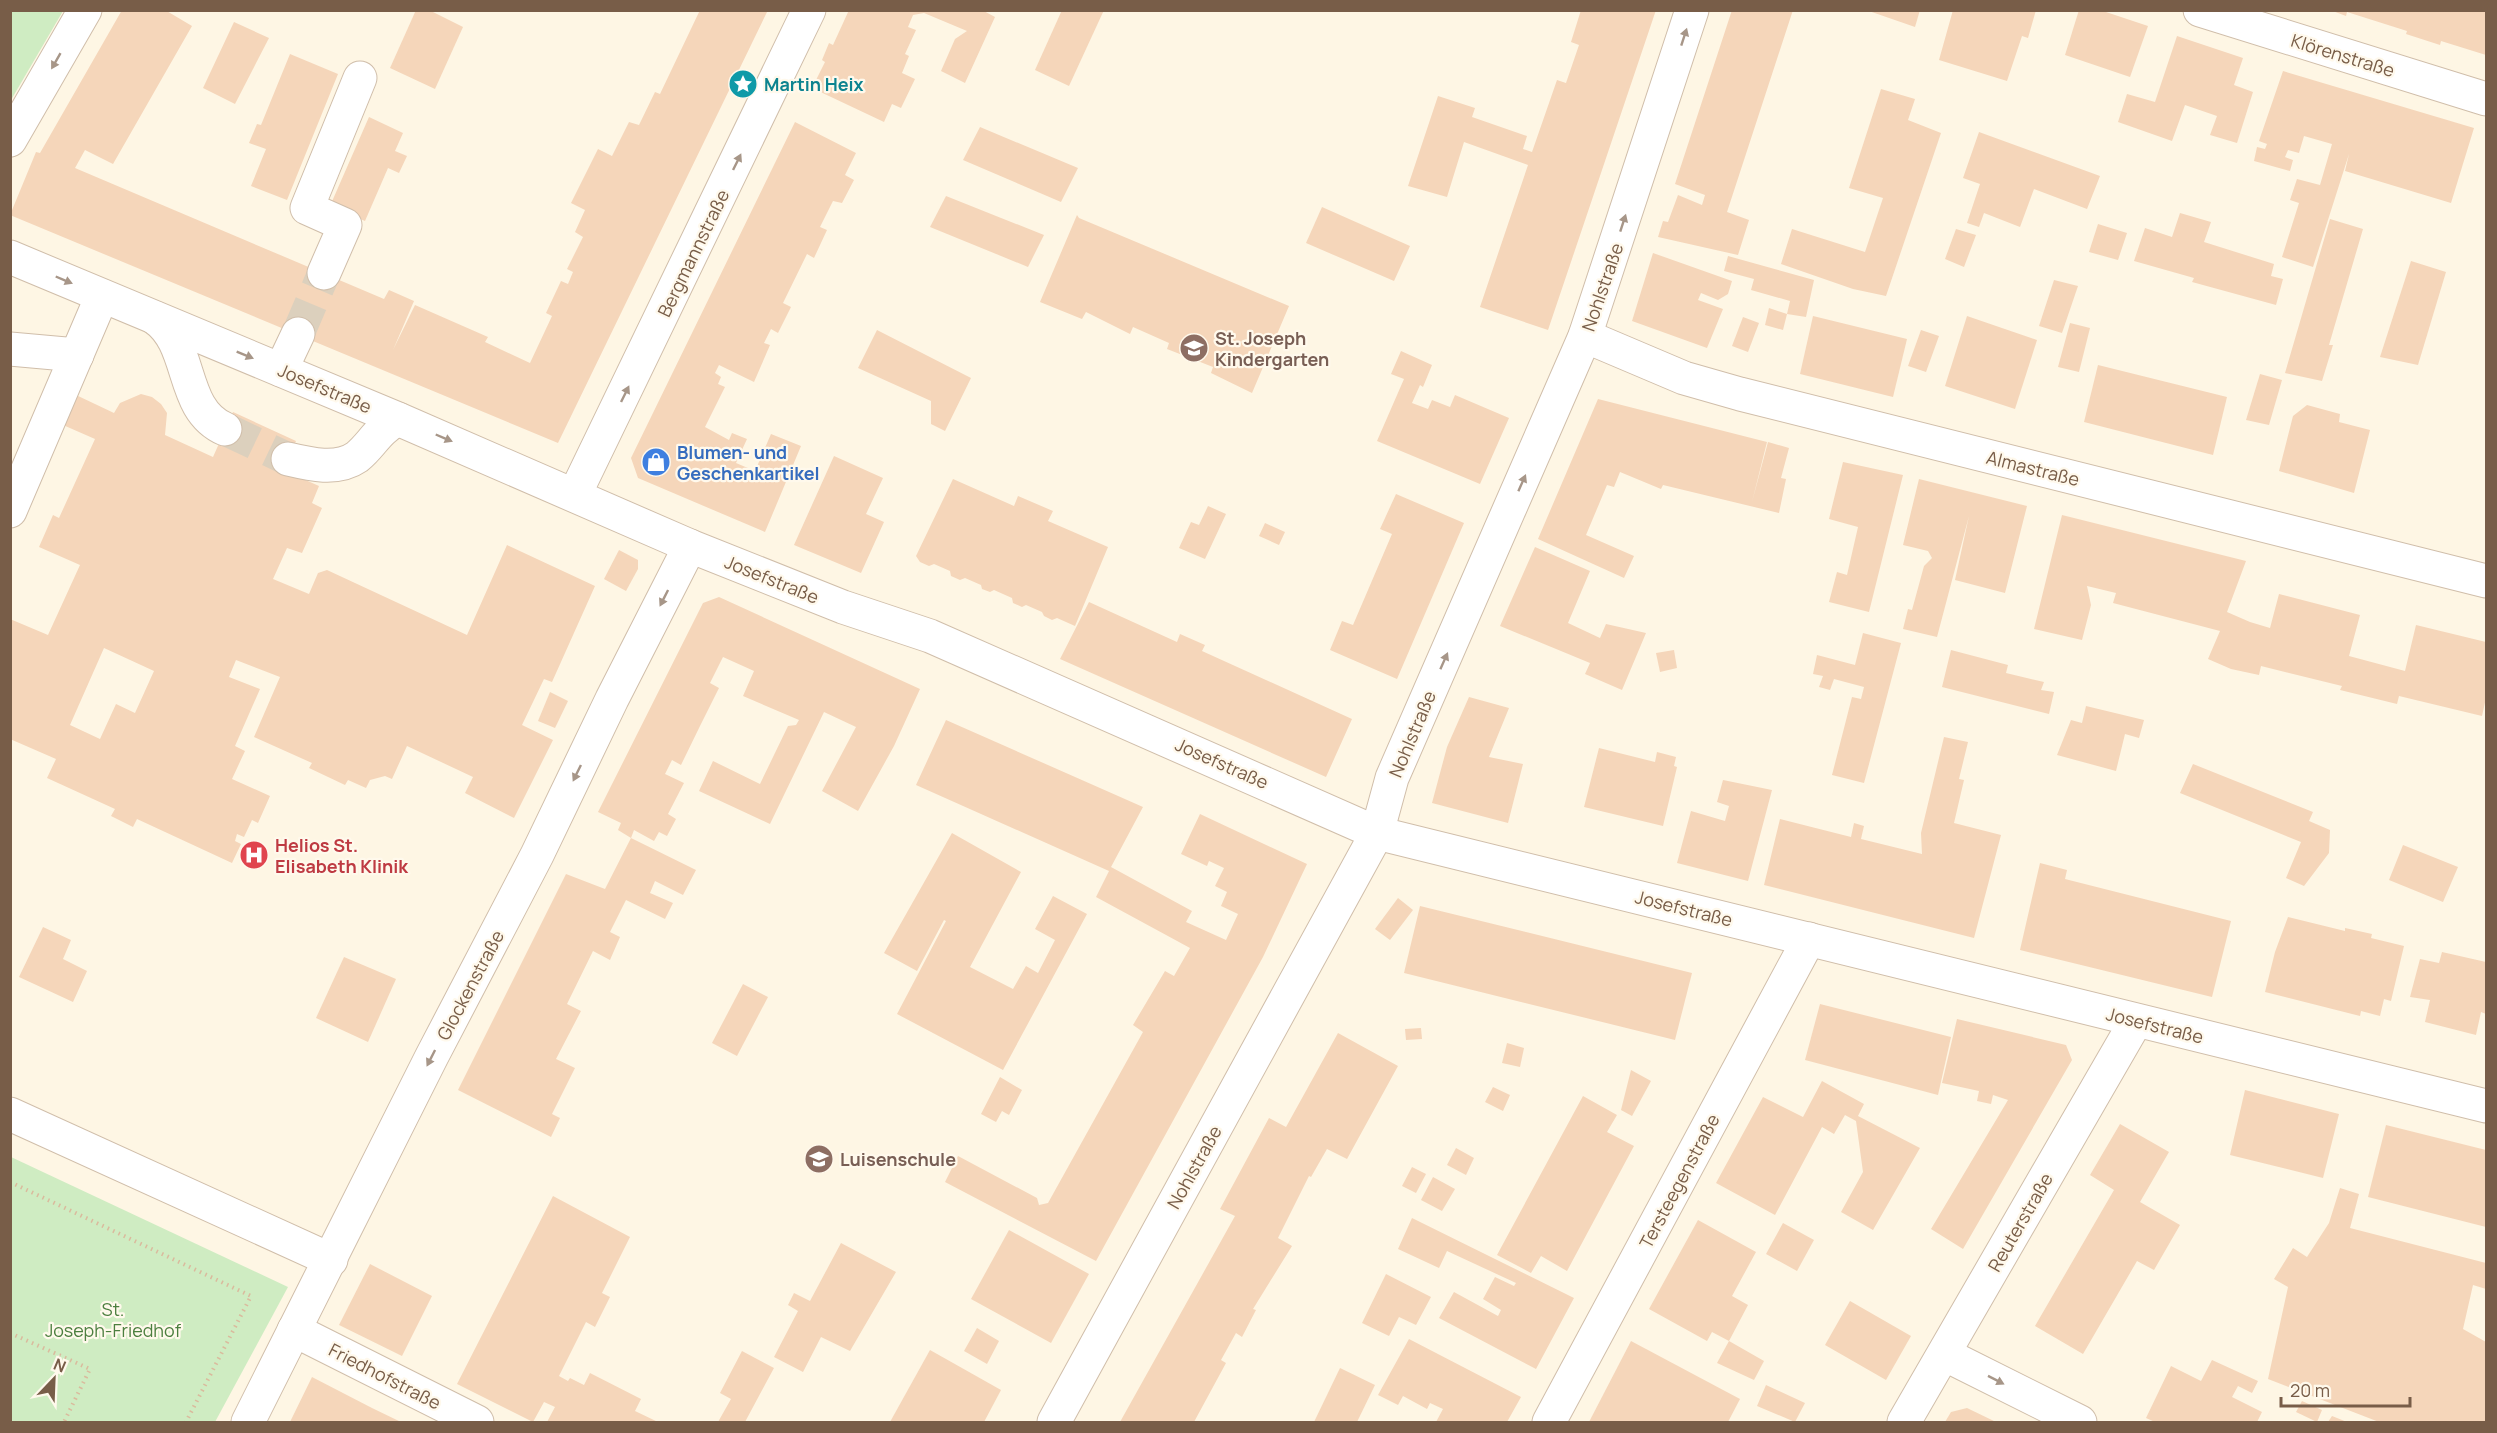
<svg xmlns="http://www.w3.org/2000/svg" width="2497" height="1433" viewBox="0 0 2497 1433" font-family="Manrope,sans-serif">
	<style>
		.green { fill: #cfecc2 }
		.building { fill: #f5d6ba; fill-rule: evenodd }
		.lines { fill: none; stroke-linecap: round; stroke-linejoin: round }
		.minor-tunnel { stroke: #dcd0bd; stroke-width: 33; stroke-dasharray: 33 16; stroke-linecap: butt }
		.minor-casing { stroke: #d0beaa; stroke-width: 35 }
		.path { stroke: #daba9d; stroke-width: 4; stroke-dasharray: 1.5 4.5; stroke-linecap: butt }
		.minor { stroke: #fff; stroke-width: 33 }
		.oneway { fill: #a79688 }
		.labels { text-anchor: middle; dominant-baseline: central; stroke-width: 4.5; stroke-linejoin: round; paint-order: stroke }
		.street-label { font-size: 18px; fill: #785d48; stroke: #fff9ec }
		.culture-label { font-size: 18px; font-weight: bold; fill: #0d838f; stroke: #fff9ec; text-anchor: start }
		.education-label { font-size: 18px; font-weight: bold; fill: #785e54; stroke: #fff9ec; text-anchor: start }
		.shop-label { font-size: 18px; font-weight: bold; fill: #366cbe; stroke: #fff9ec; text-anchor: start }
		.health-label { font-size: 18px; font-weight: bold; fill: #be3a42; stroke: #fff9ec; text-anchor: start }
		.park-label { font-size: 18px; fill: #4c7f3f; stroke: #fff9ec }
	</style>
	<rect width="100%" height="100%" fill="#fef6e4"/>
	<g class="green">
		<path d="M11 10 63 11 11 100 10 11Z"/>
		<path d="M11 1157 288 1287 215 1422H11Z"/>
	</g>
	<g class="building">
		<path d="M122 10H165L192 26 113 164 85 150 75 168 384 299 389 290 414 301 393 350 415 305 488 337 485 342 530 363 552 316 546 313 561 281 568 284 573 272 567 269 583 237 575 232 585 210 571 203 598 149 612 156 629 122 639 125 655 92 660 94 700 10H768L558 443 10 215 36 152 40 153Z"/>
		<path d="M416 10H429L463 27 435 89 390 68Z"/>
		<path d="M849 10H982L995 17 965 83 941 71 955 39 967 31 924 13 913 15 908 27 916 30 905 54 909 56 902 73 915 79 901 108 892 104 884 122 812 88 825 62 822 60 829 43 833 45Z"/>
		<path d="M1062 10H1104L1069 86 1035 70Z"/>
		<path d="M1581 10H1656L1548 330 1480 307 1528 165 1464 142 1447 197 1408 186 1438 96 1475 108 1472 117 1527 136 1523 149 1532 152 1557 80 1566 83 1579 45 1571 42Z"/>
		<path d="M1732 10H1793L1727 212 1749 220 1738 255 1658 237 1663 221 1668 222 1678 195 1702 205 1705 195 1675 184Z"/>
		<path d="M1866 10H1920L1915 27Z"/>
		<path d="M1953 10H2036L2028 38 2022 36 2007 81 1939 60Z"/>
		<path d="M2079 10H2100L2148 26 2130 77 2065 55Z"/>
		<path d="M2330 10H2486V55L2441 41 2440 45 2406 34 2407 31 2347 12 2346 16Z"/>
		<path d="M234 22 269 38 235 104 203 88Z"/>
		<path d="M2177 36 2243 58 2234 85 2253 92 2237 143 2210 135 2217 116 2185 105 2172 141 2118 122 2127 94 2155 102Z"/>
		<path d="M290 54 338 74 287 200 251 186 266 149 249 143 257 124 261 125Z"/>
		<path d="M2283 71 2474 128 2451 203 2345 171 2349 154 2313 267 2282 257 2299 203 2290 200 2297 179 2320 185 2332 144 2304 136 2299 153 2288 150 2285 157 2293 160 2290 171 2254 161 2257 147 2265 149 2267 144 2259 141Z"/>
		<path d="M1881 89 1915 99 1908 120 1941 133 1886 296 1853 289 1781 264 1792 229 1865 252 1883 198 1849 188Z"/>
		<path d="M369 117 403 133 395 151 407 156 399 173 388 168 365 221 330 206Z"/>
		<path d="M795 122 856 153 845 175 854 180 842 203 833 201 820 227 827 230 814 258 807 254 783 303 791 307 778 333 771 329 764 343 770 345 754 382 719 365 715 373 721 377 718 384 725 387 705 427 729 440 732 433 747 439 736 463 755 471 771 434 801 446 765 532 638 478 631 458Z"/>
		<path d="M980 127 1078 168 1061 202 963 160Z"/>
		<path d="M1979 132 2100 176 2087 209 2034 189 2020 227 1984 213 1979 227 1967 223 1980 184 1963 178Z"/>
		<path d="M946 196 1044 235 1028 267 930 227Z"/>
		<path d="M1322 207 1410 246 1394 281 1306 243Z"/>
		<path d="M2180 213 2211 222 2204 242 2274 264 2271 276 2283 279 2276 305 2192 282 2194 278 2134 261 2145 228 2172 237Z"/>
		<path d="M1077 215 1079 218 1289 306 1252 393 1211 373 1213 367 1167 349 1169 343 1133 327 1130 334 1086 312 1082 319 1040 302Z"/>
		<path d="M2330 219 2363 229 2329 345H2333L2322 381 2285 373Z"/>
		<path d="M2098 224 2127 233 2118 260 2089 252Z"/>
		<path d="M1956 229 1976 235 1964 267 1945 259Z"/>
		<path d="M1653 253 1732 281 1728 294 1718 300 1701 293 1698 300 1723 309 1707 348 1632 321Z"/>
		<path d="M1728 256 1814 280 1806 317 1787 314 1790 301 1751 290 1754 279 1724 271Z"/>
		<path d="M2411 261 2446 272 2418 365 2380 357Z"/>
		<path d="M2054 280 2078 286 2062 333 2039 326Z"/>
		<path d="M1769 308 1787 314 1783 330 1765 325Z"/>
		<path d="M1813 316 1907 339 1893 397 1800 374Z"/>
		<path d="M1967 316 2037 340 2015 409 1945 386Z"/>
		<path d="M1743 317 1759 323 1748 352 1732 346Z"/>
		<path d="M2070 323 2090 328 2079 372 2058 367Z"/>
		<path d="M877 330 971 378 945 431 931 424V401L858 368Z"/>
		<path d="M1921 330 1939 336 1926 372 1908 366Z"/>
		<path d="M1401 351 1432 365 1423 387 1420 385 1412 403 1428 409 1432 400 1450 407 1455 395 1509 418 1480 484 1377 441 1404 379 1391 374Z"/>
		<path d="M2098 365 2227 397 2213 455 2084 422Z"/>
		<path d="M2260 374 2282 380 2269 425 2246 420Z"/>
		<path d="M141 394 152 397 161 404 167 413 165 435 213 457 233 412 296 441 283 470 319 486 312 503 322 508 302 553 287 548 273 579 309 594 318 573 327 570 467 635 507 545 595 586 552 682 544 679 522 725 553 740 514 818 465 793 473 777 407 746 392 779 385 776 370 780 366 788 348 780 345 785 309 768 312 763 254 737 280 677 236 660 229 677 260 689 235 746 245 751 232 779 270 796 258 823 252 820 244 837 237 834 235 841 241 844 232 863 137 819 133 827 111 816 115 809 47 778 56 759 10 739V619L48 635 80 565 39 547 53 515 59 518 95 439 63 425 76 395 114 413 120 403ZM104 648 154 671 135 713 116 704 100 739 70 725Z"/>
		<path d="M1598 399 1767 442 1752 502 1768 442 1789 448 1781 478 1786 479 1779 513 1663 485 1661 489 1620 472 1614 487 1607 485 1586 535 1634 556 1624 578 1538 539Z"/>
		<path d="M2307 405 2340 414 2339 422 2370 430 2354 493 2279 471 2293 416Z"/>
		<path d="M834 456 883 478 866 514 884 522 861 573 794 545Z"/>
		<path d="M1843 462 1903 475 1869 612 1829 602 1837 572 1847 575 1858 527 1829 519Z"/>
		<path d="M953 479 1014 506 1018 496 1053 511 1048 521 1108 547 1075 626 1057 618 1052 620 1044 616 1042 612 1026 605 1022 607 1013 603 1012 598 994 590 990 592 982 589 981 585 965 578 960 580 951 576 950 571 934 564 929 566 920 562 916 556Z"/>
		<path d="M1919 479 2027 506 2005 593 1955 580 1969 516 1937 637 1903 629 1908 609 1912 610 1924 566 1932 558 1928 551 1903 545Z"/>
		<path d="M1396 494 1464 523 1397 679 1330 650 1342 621 1353 625 1392 534 1380 529Z"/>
		<path d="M1208 506 1226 514 1205 559 1179 548 1191 522 1199 525Z"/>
		<path d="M2062 515 2246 561 2227 612 2250 622 2270 628 2279 594 2360 615 2349 656 2405 671 2416 625 2486 642V698L2482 716 2399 696 2397 704 2340 690 2342 686 2261 666 2259 675 2231 669 2208 659 2220 631 2113 603 2116 593 2087 586 2091 605 2082 640 2034 629Z"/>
		<path d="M1265 523 1285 532 1279 545 1259 536Z"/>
		<path d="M1535 547 1590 571 1568 623 1600 638 1606 624 1646 633 1622 690 1585 674 1590 663 1500 626Z"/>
		<path d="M619 550 638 560V569L626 591 604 579Z"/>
		<path d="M719 597 920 689 894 746 858 811 822 791 856 727 824 712 770 824 699 791 713 761 760 784 788 726 796 725 799 720 743 696 754 671 723 657 710 683 719 688 700 726 681 765 672 760 665 774 684 783 668 814 676 819 667 836 659 832 654 841 634 830 631 838 696 870 683 895 655 881 650 893 673 903 665 919 626 900 610 932 620 937 610 960 593 951 567 1004 581 1011 556 1059 575 1068 552 1114 560 1118 551 1137 458 1090 566 874 605 889 631 838 618 830 621 823 598 812 703 603Z"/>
		<path d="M1089 602 1177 642 1180 634 1205 645 1202 651 1352 719 1326 777 1060 659Z"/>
		<path d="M1863 633 1901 643 1864 783 1832 775 1852 697 1861 699 1864 687 1834 679 1830 690 1819 687 1823 676 1813 674 1817 655 1855 665Z"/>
		<path d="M1674 650 1677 668 1660 672 1656 653Z"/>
		<path d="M1951 650 2008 665 2006 673 2044 682 2041 690 2054 692 2049 714 1942 687Z"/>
		<path d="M550 692 568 701 555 728 538 721Z"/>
		<path d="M1469 697 1509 708 1489 757 1523 764 1508 823 1432 803 1447 747Z"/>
		<path d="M2086 706 2144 720 2139 738 2125 734 2116 771 2057 755 2071 720 2082 723Z"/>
		<path d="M946 720 1143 807 1111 867 1192 911 1186 922 1226 940 1238 914 1221 906 1227 892 1215 886 1224 868 1209 861 1207 866 1181 854 1200 814 1307 864 1263 957 1096 1261 945 1182 958 1156 1037 1198 1039 1205 1048 1203 1143 1032 1133 1025 1165 971 1174 976 1190 948 1096 897 1109 871 916 785Z"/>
		<path d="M1944 737 1968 742 1959 779 1964 780 1954 823 2001 835 1974 938 1764 885 1780 819 1851 837 1854 823 1864 826 1861 839 1922 854 1921 833Z"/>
		<path d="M1599 748 1655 762 1657 752 1676 757 1674 766 1677 767 1663 826 1584 807Z"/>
		<path d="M2193 764 2313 812 2309 821 2330 830 2329 853 2304 886 2286 878 2301 842 2180 793Z"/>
		<path d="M1723 780 1772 790 1748 881 1677 863 1691 811 1725 821 1729 806 1717 802Z"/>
		<path d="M952 833 1021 872 970 967 1013 989 1026 966 1038 973 1055 940 1035 929 1053 896 1087 914 1003 1070 897 1014 946 921 944 920 917 971 884 953Z"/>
		<path d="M2403 845 2458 867 2443 902 2389 880Z"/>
		<path d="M2040 863 2067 870 2065 879 2231 921 2212 997 2020 950Z"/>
		<path d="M1398 898 1413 910 1390 940 1375 929Z"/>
		<path d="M1420 906 1692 973 1675 1040 1404 973Z"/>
		<path d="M2288 917 2345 931V928L2372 934 2371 938 2404 946 2391 1001 2384 999 2380 1016 2361 1011 2360 1016 2265 992 2275 952Z"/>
		<path d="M43 927 71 940 63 959 87 971 73 1002 19 977Z"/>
		<path d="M2442 952 2486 962V1014L2481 1012 2476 1035 2425 1022 2430 1000 2410 997 2420 959 2439 963Z"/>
		<path d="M344 957 396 979 368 1042 316 1018Z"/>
		<path d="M743 984 768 997 737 1056 712 1043Z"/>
		<path d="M1820 1004 1951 1037 1938 1095 1805 1060Z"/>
		<path d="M1957 1019 2066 1045 2072 1060 1963 1249 1931 1229 2008 1100 1993 1095 1991 1104 1977 1101 1979 1091 1942 1083Z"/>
		<path d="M1421 1028 1422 1039 1406 1040 1405 1029Z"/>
		<path d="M1338 1033 1398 1066 1347 1159 1327 1149 1311 1177 1309 1176 1278 1238 1292 1246 1253 1309 1256 1310 1242 1337 1236 1333 1221 1360 1226 1363 1194 1422H1120L1235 1216 1220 1209 1269 1118 1286 1127Z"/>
		<path d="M1507 1043 1524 1048 1520 1067 1502 1063Z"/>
		<path d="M1631 1070 1651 1081 1632 1116 1621 1110Z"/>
		<path d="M1000 1077 1022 1090 1009 1115 1002 1111 996 1122 981 1114Z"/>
		<path d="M1822 1081 1864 1104 1858 1116 1920 1148 1873 1230 1841 1212 1863 1172 1856 1121 1845 1115 1834 1134 1822 1127 1775 1215 1716 1183 1763 1097 1803 1117Z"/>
		<path d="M1493 1087 1510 1095 1503 1111 1485 1102Z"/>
		<path d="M2245 1090 2339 1114 2323 1178 2230 1155Z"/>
		<path d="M1583 1096 1617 1115 1607 1132 1634 1146 1567 1271 1541 1256 1531 1273 1497 1255Z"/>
		<path d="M2120 1124 2169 1152 2140 1202 2180 1225 2154 1270 2137 1261 2083 1354 2035 1326 2114 1190 2090 1175Z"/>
		<path d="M2386 1125 2486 1150V1227L2368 1197Z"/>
		<path d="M1456 1148 1474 1158 1466 1175 1447 1165Z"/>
		<path d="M1412 1167 1426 1174 1416 1193 1402 1186Z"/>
		<path d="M1433 1177 1455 1189 1442 1211 1421 1200Z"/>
		<path d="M2340 1188 2359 1194 2350 1228 2486 1263V1289L2473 1285 2463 1329 2486 1342V1422H2379L2268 1379 2288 1287 2274 1279 2293 1248 2307 1257 2329 1223Z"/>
		<path d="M553 1196 630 1237 602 1293 610 1297 595 1327 586 1322 559 1376 568 1381 570 1378 584 1385 590 1373 641 1399 635 1411 658 1422H547L555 1407 544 1402 533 1422 457 1384Z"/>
		<path d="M1412 1218 1574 1298 1536 1369 1439 1318 1454 1292 1498 1316 1501 1310 1483 1299 1495 1277 1514 1286 1516 1283 1447 1251 1439 1268 1398 1249Z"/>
		<path d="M1698 1220 1756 1252 1732 1296 1748 1305 1729 1341 1712 1332 1707 1341 1649 1309Z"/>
		<path d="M1783 1223 1814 1240 1797 1271 1766 1254Z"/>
		<path d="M1009 1230 1089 1274 1051 1343 971 1299Z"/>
		<path d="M841 1243 896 1272 850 1351 821 1337 803 1372 774 1357 798 1311 788 1305 794 1293 810 1301Z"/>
		<path d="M370 1264 432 1296 402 1356 339 1325Z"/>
		<path d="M1386 1274 1431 1297 1416 1325 1399 1317 1389 1336 1362 1323Z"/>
		<path d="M1850 1301 1911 1336 1886 1380 1825 1345Z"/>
		<path d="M977 1328 999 1341 987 1364 964 1351Z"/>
		<path d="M1409 1339 1521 1397 1507 1422H1436L1443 1409 1430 1403 1427 1409 1403 1396 1398 1405 1378 1395Z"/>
		<path d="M1631 1341 1740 1399 1728 1422H1589Z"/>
		<path d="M1729 1341 1764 1361 1754 1380 1717 1363Z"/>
		<path d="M930 1350 1001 1390 984 1422H890Z"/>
		<path d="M742 1351 774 1368 745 1422H718L731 1399 720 1393Z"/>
		<path d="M2212 1360 2258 1381 2252 1393 2238 1386 2232 1397 2262 1412 2257 1422H2155L2146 1418 2171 1366 2201 1381Z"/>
		<path d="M1340 1368 1375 1385 1357 1422H1314Z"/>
		<path d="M312 1377 372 1408 401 1422H290Z"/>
		<path d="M1766 1385 1805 1403 1795 1422 1757 1406Z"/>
		<path d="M2302 1401 2322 1410 2317 1422 2296 1412Z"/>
		<path d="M1967 1408 1996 1422H1945L1951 1412Z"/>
		<path d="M2332 1416 2347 1422H2328Z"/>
	</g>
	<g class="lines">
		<g class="minor-tunnel">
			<path d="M298 334 324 273"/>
			<path d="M225 429 288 459"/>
		</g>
		<g class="minor-casing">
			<g id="minor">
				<path d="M2200 10 2486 99"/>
				<path d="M10 140 85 10"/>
				<path d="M10 257 398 419 690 546 843 607 930 636 1377 833 2486 1106"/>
				<path d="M324 273 345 225 307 208 360 78"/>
				<path d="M155 318C194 345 179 409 225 429"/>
				<path d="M1585 336 1684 378 1740 394 2486 581"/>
				<path d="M10 349 77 355"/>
				<path d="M281 370 298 334"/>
				<path d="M288 459C309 464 337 471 357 457 373 444 376 431 398 419"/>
				<path d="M575 494 809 10"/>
				<path d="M10 511 102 296"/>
				<path d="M10 1114 331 1260"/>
				<path d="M294 1330 477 1422"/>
				<path d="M1944 1354 2080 1422"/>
				<path d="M248 1422 432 1056 537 855 612 699 690 546"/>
				<path d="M1054 1422 1377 833 1392 778 1585 336 1692 10"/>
				<path d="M1549 1422 1809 939"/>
				<path d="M1904 1422 2136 1021"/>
			</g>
		</g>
		<g class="path">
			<path d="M10 1182 251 1296 186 1422"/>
			<path d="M10 1333 90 1369 64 1422"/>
		</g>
		<use href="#minor" class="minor"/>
	</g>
	<defs><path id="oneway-solid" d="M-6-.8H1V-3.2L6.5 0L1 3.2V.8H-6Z" transform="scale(1.5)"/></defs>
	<g class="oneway">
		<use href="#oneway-solid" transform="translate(1684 37) rotate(-72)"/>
		<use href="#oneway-solid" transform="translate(56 61) rotate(120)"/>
		<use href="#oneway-solid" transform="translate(737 162) rotate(-64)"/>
		<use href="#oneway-solid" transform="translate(1623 223) rotate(-72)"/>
		<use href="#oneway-solid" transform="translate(64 280) rotate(23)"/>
		<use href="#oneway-solid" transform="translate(245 355) rotate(22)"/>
		<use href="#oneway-solid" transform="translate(625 394) rotate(-64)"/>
		<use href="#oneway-solid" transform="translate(444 438) rotate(23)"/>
		<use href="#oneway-solid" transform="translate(1522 483) rotate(-66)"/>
		<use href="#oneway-solid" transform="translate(664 598) rotate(117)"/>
		<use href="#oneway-solid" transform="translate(1444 661) rotate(-66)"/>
		<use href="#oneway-solid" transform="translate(577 773) rotate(116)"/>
		<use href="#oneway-solid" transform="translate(431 1058) rotate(117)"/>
		<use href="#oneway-solid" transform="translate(1996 1380) rotate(27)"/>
	</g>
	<defs>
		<g id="sight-disc" transform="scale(1.5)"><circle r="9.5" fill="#0f9aa8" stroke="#fff9ec"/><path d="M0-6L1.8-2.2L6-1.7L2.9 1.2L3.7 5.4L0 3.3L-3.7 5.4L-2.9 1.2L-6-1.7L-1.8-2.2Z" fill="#fff"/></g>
		<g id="school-disc" transform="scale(1.5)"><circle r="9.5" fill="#8d6e63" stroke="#fff9ec"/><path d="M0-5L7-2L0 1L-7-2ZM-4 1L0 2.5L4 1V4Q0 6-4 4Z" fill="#fff"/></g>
		<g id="shop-disc" transform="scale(1.5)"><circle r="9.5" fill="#3f7fe0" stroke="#fff9ec"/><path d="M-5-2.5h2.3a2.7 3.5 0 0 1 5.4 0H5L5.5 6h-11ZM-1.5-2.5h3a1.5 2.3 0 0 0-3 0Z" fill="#fff"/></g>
		<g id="hospital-disc" transform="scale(1.5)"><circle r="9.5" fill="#e0444e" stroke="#fff9ec"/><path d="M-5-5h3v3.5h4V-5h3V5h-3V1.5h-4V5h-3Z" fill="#fff"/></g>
	</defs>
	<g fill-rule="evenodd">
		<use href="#sight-disc" x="743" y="84"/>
		<use href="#school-disc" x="1194" y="348"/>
		<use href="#shop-disc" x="656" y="462"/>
		<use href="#hospital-disc" x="254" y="855"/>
		<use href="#school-disc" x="819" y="1159"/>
	</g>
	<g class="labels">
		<g class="street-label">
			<text transform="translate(2343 55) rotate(17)">Klörenstraße</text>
			<text transform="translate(693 253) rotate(-64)">Bergmannstraße</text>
			<text transform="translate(1602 287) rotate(-71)">Nohlstraße</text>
			<text transform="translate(325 388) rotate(23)">Josefstraße</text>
			<text transform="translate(2033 468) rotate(14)">Almastraße</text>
			<text transform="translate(772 579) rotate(22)">Josefstraße</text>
			<text transform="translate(1412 734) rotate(-67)">Nohlstraße</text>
			<text transform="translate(1222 763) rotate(24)">Josefstraße</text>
			<text transform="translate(1684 908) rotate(14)">Josefstraße</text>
			<text transform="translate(470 985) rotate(-62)">Glockenstraße</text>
			<text transform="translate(2155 1025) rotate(14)">Josefstraße</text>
			<text transform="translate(1194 1167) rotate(-61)">Nohlstraße</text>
			<text transform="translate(1679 1181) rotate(-62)">Tersteegenstraße</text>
			<text transform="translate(2020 1222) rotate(-60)">Reuterstraße</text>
			<text transform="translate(385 1376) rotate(27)">Friedhofstraße</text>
		</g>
		<g class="culture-label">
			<text x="764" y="84">Martin Heix</text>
		</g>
		<g class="education-label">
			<text x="1215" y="338">St. Joseph<tspan x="1215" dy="21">Kindergarten</tspan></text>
			<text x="840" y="1159">Luisenschule</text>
		</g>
		<g class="shop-label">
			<text x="677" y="452">Blumen- und<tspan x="677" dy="21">Geschenkartikel</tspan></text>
		</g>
		<g class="health-label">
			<text x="275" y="845">Helios St.<tspan x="275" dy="21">Elisabeth Klinik</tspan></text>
		</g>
		<g class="park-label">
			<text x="113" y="1309">St.<tspan x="113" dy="21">Joseph-Friedhof</tspan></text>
		</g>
	</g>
	<rect width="2497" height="1433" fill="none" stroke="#785d48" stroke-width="24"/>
	<g transform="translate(54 1379) rotate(23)" stroke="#fff9ec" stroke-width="4.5" paint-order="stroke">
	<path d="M0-4.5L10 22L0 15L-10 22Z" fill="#785d48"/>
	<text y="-9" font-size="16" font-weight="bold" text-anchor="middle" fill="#785d48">N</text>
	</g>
	<path d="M2281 1397v9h129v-9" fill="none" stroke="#785d48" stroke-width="3"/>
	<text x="2290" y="1397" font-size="18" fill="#785d48" stroke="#fff9ec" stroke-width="4.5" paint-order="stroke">20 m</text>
</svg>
